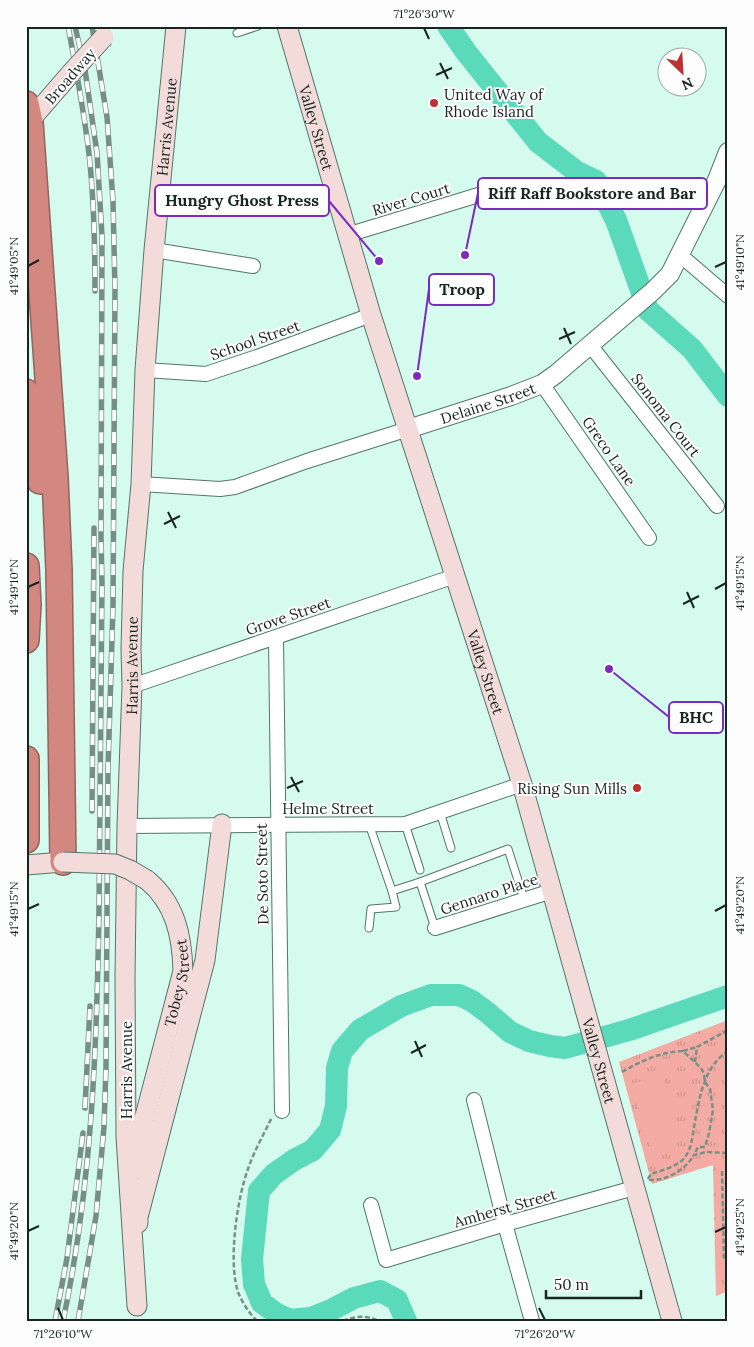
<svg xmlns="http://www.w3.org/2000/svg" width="754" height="1347" viewBox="0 0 754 1347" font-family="Lora,serif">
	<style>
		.park { fill: url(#park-tufts) }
		.garden { fill: #f3aba4 }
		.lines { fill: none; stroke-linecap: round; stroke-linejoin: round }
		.river { stroke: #5bdabb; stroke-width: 22 }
		.service-casing { stroke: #53756b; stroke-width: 9 }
		.minor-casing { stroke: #53756b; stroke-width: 16 }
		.tertiary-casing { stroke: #53756b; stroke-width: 20 }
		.secondary-casing { stroke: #53756b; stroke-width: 21 }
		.motorway-casing { stroke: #91655f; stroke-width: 28 }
		.path { stroke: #779088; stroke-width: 2.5; stroke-dasharray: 5 2.5; stroke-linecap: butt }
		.service { stroke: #fff; stroke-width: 7 }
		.minor { stroke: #fff; stroke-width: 14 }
		.tertiary { stroke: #fff; stroke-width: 18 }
		.secondary { stroke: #f2dbd9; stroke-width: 19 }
		.motorway { stroke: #d28781; stroke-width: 25 }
		.rail-casing { stroke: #768e86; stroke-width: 5.5 }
		.rail { stroke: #fdfdfd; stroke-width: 4; stroke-dasharray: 11; stroke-linecap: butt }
		.secondary-bridge-casing { stroke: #53756b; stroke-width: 21; stroke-linecap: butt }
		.secondary-bridge { stroke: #f2dbd9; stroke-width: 19 }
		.ticks { fill: none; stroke: #182521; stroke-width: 2 }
		.poi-dot { fill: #bf3033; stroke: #fdfdfd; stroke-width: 2 }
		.labels { text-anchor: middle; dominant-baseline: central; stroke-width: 4; stroke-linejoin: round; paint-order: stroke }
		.street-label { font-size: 15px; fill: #182521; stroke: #fdfdfd }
		.poi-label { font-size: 15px; fill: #182521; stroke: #fdfdfd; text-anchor: start }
		.leader { fill: none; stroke: #7b2cbf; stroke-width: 2 }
		.callout-dot { fill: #7b2cbf; stroke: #fdfdfd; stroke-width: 2 }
		.callout { fill: #fdfdfd; stroke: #7b2cbf; stroke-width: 2 }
		.callout-label { font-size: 16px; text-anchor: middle; font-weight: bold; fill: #182521 }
		.neatline { fill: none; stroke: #182521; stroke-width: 2 }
		.ticks-label { font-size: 12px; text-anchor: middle; fill: #182521 }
	</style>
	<defs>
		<pattern id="park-tufts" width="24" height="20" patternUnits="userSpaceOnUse" patternTransform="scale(1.25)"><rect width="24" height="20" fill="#f3aba4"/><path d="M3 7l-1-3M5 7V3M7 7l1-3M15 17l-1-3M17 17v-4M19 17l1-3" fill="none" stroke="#d0938d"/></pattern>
	</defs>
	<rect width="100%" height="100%" fill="#d5faee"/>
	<path class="park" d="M728 1020V1291L716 1296 713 1165 652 1184 619 1062Z"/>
	<path class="garden" d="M663 1076 680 1140 651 1149 631 1084Z"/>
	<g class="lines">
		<g class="river">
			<path d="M448 26 466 52 538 142 577 172 596 181 616 220 648 310 692 349 728 396"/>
			<path d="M406 1321 397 1300 380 1291 354 1298 331 1310 311 1318 290 1320 277 1314 262 1303 254 1284 252 1259 259 1191 274 1174 294 1160 313 1150 330 1130 336 1106 337 1068 342 1051 360 1030 401 1006 431 995H459L472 1001 488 1013 510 1032 529 1041 550 1046 565 1048 629 1030 728 996"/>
		</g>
		<g class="service-casing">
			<g id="service">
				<path d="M237 33 258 26"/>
				<path d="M440 812 451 848"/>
				<path d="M369 824 392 891 420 882 435 928"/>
				<path d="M405 824 420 870"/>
				<path d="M420 882 508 849 524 899"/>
				<path d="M369 928 371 909 396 907 392 891"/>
			</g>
		</g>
		<g class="minor-casing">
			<g id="minor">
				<path d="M347 235 485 193"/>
				<path d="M154 250 253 266"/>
				<path d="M680 255 728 296"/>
				<path d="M590 345 717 506"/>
				<path d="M145 370 206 374 257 357 371 315"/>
				<path d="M542 384 649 538"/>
				<path d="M141 484 220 489 235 487 307 461 408 429"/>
				<path d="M276 638 282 1111"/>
				<path d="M132 686 455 576"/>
				<path d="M127 826 405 824 522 784"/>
				<path d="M435 928 552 891"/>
				<path d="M474 1100 505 1224 532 1321"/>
				<path d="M371 1205 386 1260 505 1224 634 1188"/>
			</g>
		</g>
		<g class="tertiary-casing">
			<g id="tertiary">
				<path id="s1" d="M408 429 511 396 542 384 556 374 653 291 670 274 717 180 728 152"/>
			</g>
		</g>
		<g class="secondary-casing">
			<g id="secondary">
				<path id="s2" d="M287 26 371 315 522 784 672 1321"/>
				<path d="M26 125 71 73"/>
				<path d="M26 865 63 862"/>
				<path id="s3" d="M137 1169 144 1120 183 971C182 935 175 903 147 880"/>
				<path d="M138 1223V1217L205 960 222 824"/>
				<path id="s4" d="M137 1306 126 1137 125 977 127 826 132 686 131 649 133 571 141 484 145 370 154 250 176 26"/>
			</g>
		</g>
		<g class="motorway-casing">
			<g id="motorway">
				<path d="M26 104 30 122 55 477 59 570 63 862"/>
				<path d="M26 392 40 481"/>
				<path d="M26 566 28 605 26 640"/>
				<path d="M26 759V840"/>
			</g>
		</g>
		<g class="path">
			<path d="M683 1051 697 1047"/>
			<path d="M695 1062 697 1047 728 1030"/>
			<path d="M622 1072C641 1061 660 1052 683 1051L701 1068 704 1074 705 1082 710 1089 713 1110 709 1133 705 1147H698L694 1155"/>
			<path d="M722 1171 724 1257 728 1263"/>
			<path d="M648 1179 651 1174C660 1171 672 1168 680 1162 691 1154 692 1139 694 1127 699 1100 703 1067 728 1051"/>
			<path d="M649 1180C667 1181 685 1170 694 1155L706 1152 728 1153"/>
			<path d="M257 1321C249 1313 242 1302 238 1292 228 1261 237 1199 248 1169 254 1151 264 1134 272 1117"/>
			<path d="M343 1321C355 1316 366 1315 379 1321"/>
		</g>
		<use href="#service" class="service"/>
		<use href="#minor" class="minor"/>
		<use href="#tertiary" class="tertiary"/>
		<use href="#secondary" class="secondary"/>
		<use href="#motorway" class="motorway"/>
		<g class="rail-casing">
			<g id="rail">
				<path d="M68 26C76 69 84 111 89 154 94 199 95 245 95 291"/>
				<path d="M92 811 94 528"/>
				<path d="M85 1108 90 1006"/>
				<path d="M55 1321 67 1258 83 1133"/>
				<path d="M63 1321C92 1185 97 1046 99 908 100 799 101 691 102 583L101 537 102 236 97 153 85 70 75 26"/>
				<path d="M78 1321 96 1216 104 1127 106 1067 108 769 113 606 115 290 113 201 107 117 92 26"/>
			</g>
		</g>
		<use href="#rail" class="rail"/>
		<g class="secondary-bridge-casing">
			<g id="secondary-bridge">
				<path d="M71 73 104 37"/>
				<path d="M63 862 115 864 130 870 147 880"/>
			</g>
		</g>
		<use href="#secondary-bridge" class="secondary-bridge"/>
	</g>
	<path class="ticks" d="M424 28 429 39M440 63 448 79M436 75 452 68M28 266 39 260M715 267 726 262M564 328 571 344M559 339 575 332M168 512 176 528M164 524 180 516M28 587 39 582M715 589 726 583M687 592 694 608M683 604 699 596M291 777 299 792M287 788 303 781M28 909 39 904M715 911 726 905M415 1041 422 1057M411 1053 426 1045M28 1231 39 1226M715 1232 726 1227M58 1308 63 1320M539 1308 545 1320"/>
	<g class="poi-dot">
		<circle cx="434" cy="103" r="5"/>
		<circle cx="637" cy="788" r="5"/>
	</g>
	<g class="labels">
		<g class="street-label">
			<text transform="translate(70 76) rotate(-49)">Broadway</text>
			<text stroke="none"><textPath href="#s4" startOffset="1181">Harris Avenue</textPath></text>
			<text stroke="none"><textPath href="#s2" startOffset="106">Valley Street</textPath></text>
			<text transform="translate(411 199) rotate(-17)">River Court</text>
			<text transform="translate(255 340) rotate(-19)">School Street</text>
			<text stroke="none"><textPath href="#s1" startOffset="84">Delaine Street</textPath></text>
			<text transform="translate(666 415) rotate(52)">Sonoma Court</text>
			<text transform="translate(609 451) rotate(55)">Greco Lane</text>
			<text transform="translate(288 616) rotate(-19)">Grove Street</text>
			<text stroke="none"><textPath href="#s4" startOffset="641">Harris Avenue</textPath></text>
			<text stroke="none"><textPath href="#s2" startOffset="676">Valley Street</textPath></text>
			<text x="328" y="808">Helme Street</text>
			<text transform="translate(262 874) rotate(-91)">De Soto Street</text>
			<text transform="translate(489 894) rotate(-18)">Gennaro Place</text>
			<text stroke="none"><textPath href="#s3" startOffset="191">Tobey Street</textPath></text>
			<text stroke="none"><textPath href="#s2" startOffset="1081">Valley Street</textPath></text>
			<text transform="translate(126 1070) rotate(-90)">Harris Avenue</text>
			<text transform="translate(505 1208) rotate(-16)">Amherst Street</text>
		</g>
		<g class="poi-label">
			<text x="444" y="94">United Way of<tspan x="444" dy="17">Rhode Island</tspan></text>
			<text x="627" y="788" text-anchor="end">Rising Sun Mills</text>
		</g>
	</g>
	<path class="leader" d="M465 255L478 193M379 261L329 201M417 376L429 289M609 669L669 717"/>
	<g class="callout-dot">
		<circle cx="465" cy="255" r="5"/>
		<circle cx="379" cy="261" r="5"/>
		<circle cx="417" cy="376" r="5"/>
		<circle cx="609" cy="669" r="5"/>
	</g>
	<g class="callout">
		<rect x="478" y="178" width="229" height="31" rx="5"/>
		<rect x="155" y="185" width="174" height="31" rx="5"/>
		<rect x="429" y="274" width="65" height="31" rx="5"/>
		<rect x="669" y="702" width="54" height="31" rx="5"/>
	</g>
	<g class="callout-label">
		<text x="592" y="199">Riff Raff Bookstore and Bar</text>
		<text x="242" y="206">Hungry Ghost Press</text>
		<text x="462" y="295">Troop</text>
		<text x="696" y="723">BHC</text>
	</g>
	<rect width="754" height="1347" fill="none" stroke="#fdfdfd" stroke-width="55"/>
	<g transform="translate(682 72) rotate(155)"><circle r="24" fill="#fdfdfd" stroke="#a1a7a5"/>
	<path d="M0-4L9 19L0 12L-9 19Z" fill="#bf3033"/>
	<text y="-8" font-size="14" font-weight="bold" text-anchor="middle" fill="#182521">N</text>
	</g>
	<path d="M546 1290v8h95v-8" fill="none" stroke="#182521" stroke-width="2.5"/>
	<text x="554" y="1290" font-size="15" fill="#182521" stroke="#fdfdfd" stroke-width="4" paint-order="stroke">50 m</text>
	<rect x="28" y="28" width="698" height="1292" class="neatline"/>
	<g class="ticks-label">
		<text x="424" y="18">71°26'30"W</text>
		<text transform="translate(740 262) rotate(-90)" y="4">41°49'10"N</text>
		<text transform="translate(14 266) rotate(-90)" y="4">41°49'05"N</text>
		<text transform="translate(740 583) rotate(-90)" y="4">41°49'15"N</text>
		<text transform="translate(14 587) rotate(-90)" y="4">41°49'10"N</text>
		<text transform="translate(740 905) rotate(-90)" y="4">41°49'20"N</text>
		<text transform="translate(14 909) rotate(-90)" y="4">41°49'15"N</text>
		<text transform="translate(740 1227) rotate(-90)" y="4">41°49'25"N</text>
		<text transform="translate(14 1231) rotate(-90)" y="4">41°49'20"N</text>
		<text x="63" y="1338">71°26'10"W</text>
		<text x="545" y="1338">71°26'20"W</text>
	</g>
</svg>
